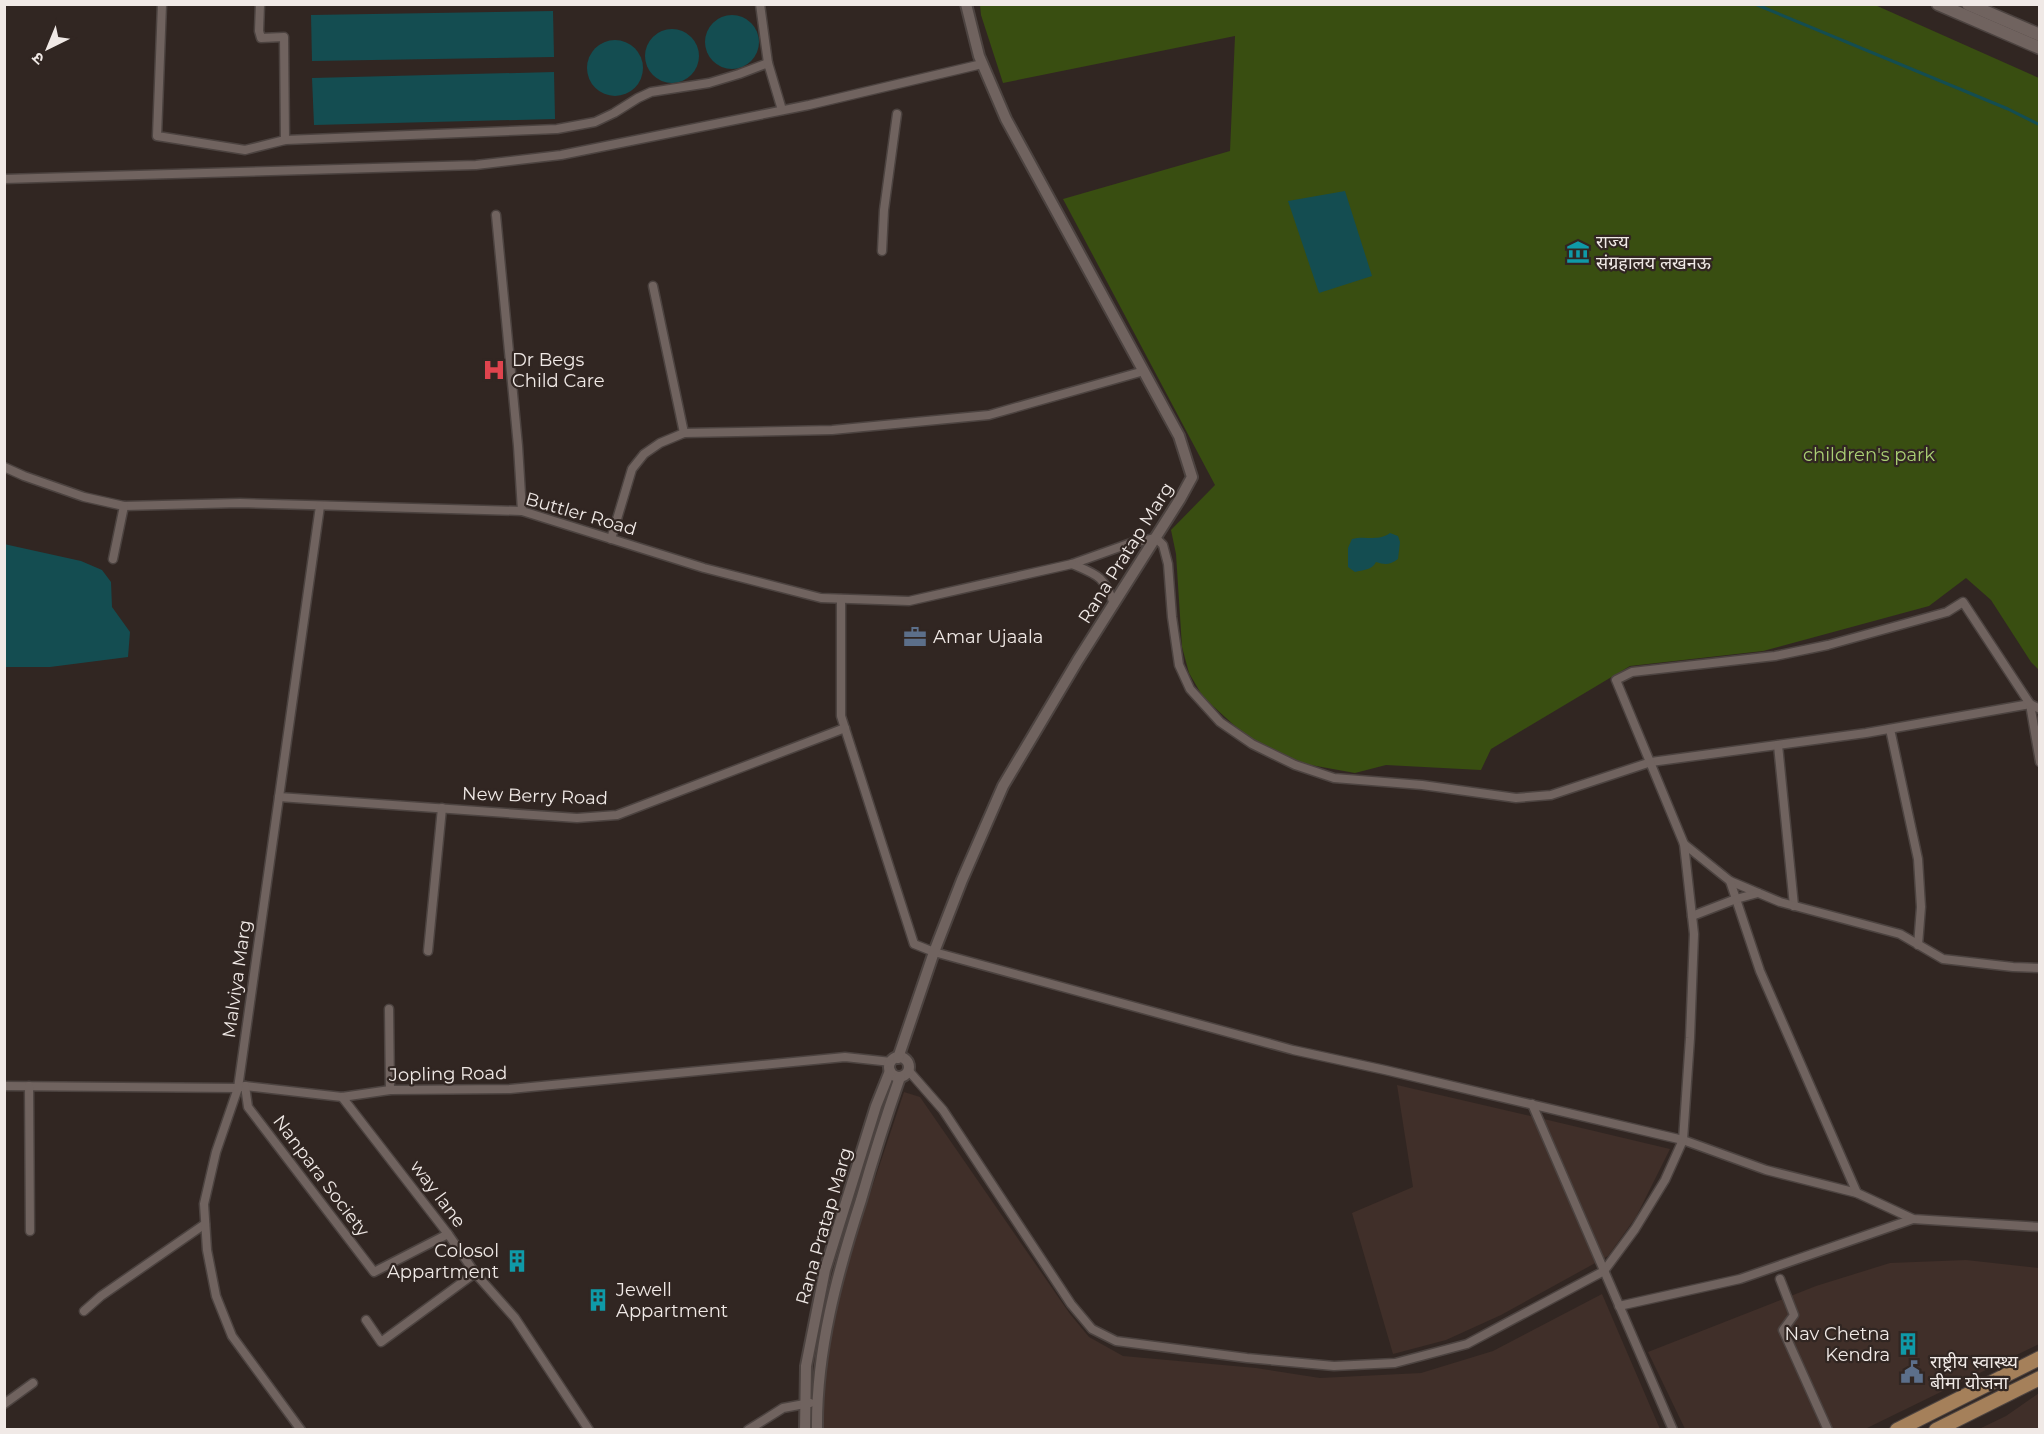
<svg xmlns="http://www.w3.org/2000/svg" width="2044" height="1434" viewBox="0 0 2044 1434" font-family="Montserrat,'Noto Sans Devanagari',sans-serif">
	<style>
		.built { fill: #402f29 }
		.green { fill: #394e11 }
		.water { fill: #144d51 }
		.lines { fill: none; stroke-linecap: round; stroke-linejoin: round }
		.stream { stroke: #144d51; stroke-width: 3 }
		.minor-casing { stroke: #4c4340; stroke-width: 11 }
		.tertiary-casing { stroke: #4c4340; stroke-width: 14 }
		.secondary-casing { stroke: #4c4340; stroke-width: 15 }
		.primary-casing { stroke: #4c4340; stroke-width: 16 }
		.minor { stroke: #70635f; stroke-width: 8 }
		.tertiary { stroke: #70635f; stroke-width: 10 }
		.secondary { stroke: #70635f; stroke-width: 12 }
		.primary { stroke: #a5805a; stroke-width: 14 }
		.labels { text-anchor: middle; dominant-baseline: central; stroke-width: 4.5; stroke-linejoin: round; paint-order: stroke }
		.poi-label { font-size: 18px; fill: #f0e9e6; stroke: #312622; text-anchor: start }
		.park-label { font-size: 18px; fill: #aacf74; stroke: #312622 }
		.street-label { font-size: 18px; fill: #f0e9e6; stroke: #312622 }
	</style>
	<rect width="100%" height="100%" fill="#312622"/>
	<g class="built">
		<path d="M1397 1085 1548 1120 1670 1149 1636 1217 1608 1256 1501 1315 1446 1340 1393 1354 1352 1213 1413 1187Z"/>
		<path d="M904 1092 920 1097 1070 1314 1089 1337 1123 1356 1256 1368 1320 1378 1421 1373 1493 1351 1602 1294 1660 1429 823 1430 822 1395 835 1298Z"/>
		<path d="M1966 1260 2039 1268V1344L1865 1429H1685L1648 1352 1816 1286 1890 1263Z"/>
		<path d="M2039 1393V1429H1979L2006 1416Z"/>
	</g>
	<path class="green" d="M980 5H1875L2039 78V670L2031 662 1991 600 1966 578 1929 606 1763 651 1630 666 1491 749 1481 770 1386 765 1355 773 1305 764 1247 737 1203 697 1189 673 1182 647 1176 554 1171 530 1215 485 1063 199 1230 151 1235 36 1003 83 981 15Z"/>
	<g class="water">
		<path d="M553 11 554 57 312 61 311 15Z"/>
		<circle cx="732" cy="42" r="27"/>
		<circle cx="672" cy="56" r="27"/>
		<circle cx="615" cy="68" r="28"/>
		<path d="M554 72 555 119 314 125 312 78Z"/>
		<path d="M1345 191 1372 276 1319 293 1288 201Z"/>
		<path d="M1390 533 1398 536 1400 542 1398 559C1390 565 1385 565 1376 562 1372 570 1363 570 1355 572L1348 567V548L1352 539C1365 535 1378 542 1390 533Z"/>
		<path d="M4 544 81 561 102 570 111 582 112 607 130 632 128 657 50 667H5Z"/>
	</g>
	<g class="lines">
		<path class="stream" d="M1755 4 2008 109 2040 125"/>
		<g class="minor-casing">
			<g id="minor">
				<path d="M162 4 157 136 245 150 285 140 557 129 595 122 614 113 638 98 651 92 709 83 739 74 768 63 782 110"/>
				<path d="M260 4 259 31 261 38 284 37 285 140"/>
				<path d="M760 4 768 63"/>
				<path d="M4 179 476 165 561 155 809 105 982 64"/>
				<path d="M496 215 518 446 522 511"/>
				<path d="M882 251 884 210 897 114"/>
				<path d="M653 286 684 433"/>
				<path d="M4 467 24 476 84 497 124 506 240 503 522 511 704 568 821 598 909 601 1072 564 1131 543 1156 538 1163 545 1168 564 1172 617 1179 665 1190 689 1220 722 1252 744 1295 765 1334 778 1422 785 1516 798 1551 795 1651 762 1866 733 2030 704 2040 762"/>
				<path d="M611 539 632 469 644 454 660 443 684 433 832 430 989 415 1144 371"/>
				<path d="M113 559 124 506"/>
				<path d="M1072 564C1098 575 1104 576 1114 604"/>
				<path d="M841 599V716L914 944 934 952 1293 1050 1385 1070 1683 1140 1766 1170 1857 1193 1913 1219 2040 1227"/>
				<path d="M1890 729 1918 859 1921 907 1918 945"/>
				<path d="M1778 745 1794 906"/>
				<path d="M279 797 577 818 617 815 845 728"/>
				<path d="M1684 844 1730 881 1780 902 1900 934 1943 959 2013 967 2040 968"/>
				<path d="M1730 881 1760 971 1857 1193"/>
				<path d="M1692 916 1736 899 1758 893"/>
				<path d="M428 951 442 808"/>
				<path d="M389 1009 390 1090"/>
				<path d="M908 1070 943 1110 1071 1304 1092 1329 1116 1341 1247 1358 1334 1366 1395 1363 1467 1344 1604 1271 1635 1229 1665 1180 1683 1140 1690 1038 1694 934 1684 844 1616 680 1632 672 1775 656 1828 645 1947 612 1963 602 2030 704 2040 709"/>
				<path d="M4 1086 238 1088 245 1086 342 1097 390 1090 510 1089 845 1057 891 1062"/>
				<path d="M29 1086 30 1231"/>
				<path d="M245 1086 248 1107 374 1272 448 1234"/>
				<path d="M342 1097 448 1234 475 1273 515 1318 589 1430"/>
				<path d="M1532 1104 1673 1430"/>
				<path d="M1780 1279 1794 1315 1783 1330 1828 1430"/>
				<path d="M1619 1306 1740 1279 1913 1219"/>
				<path d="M84 1311 101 1296 205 1224"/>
				<path d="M366 1320 381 1342 475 1273"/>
				<path d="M4 1404 33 1383"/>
				<path d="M301 1430 232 1336 216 1296 207 1250 204 1204 216 1152 238 1088 320 506"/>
				<path d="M748 1430 783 1408 810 1403"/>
			</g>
		</g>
		<g class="tertiary-casing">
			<g id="tertiary">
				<circle cx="899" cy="1067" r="10"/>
				<path d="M898 1058 934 952 962 880 1003 786 1078 660 1180 499 1192 477 1179 436 1006 119 979 56 966 4"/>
				<path d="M805 1430 806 1366 825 1270 876 1106 890 1071"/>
				<path d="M817 1430C816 1351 837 1274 861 1200 873 1158 886 1117 900 1077"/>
			</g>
		</g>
		<g class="secondary-casing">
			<g id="secondary">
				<path d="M1938 4 2040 48"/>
				<path d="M1968 4 2040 35"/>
			</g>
		</g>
		<g class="primary-casing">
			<g id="primary">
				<path d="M1897 1430 2040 1358"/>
				<path d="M1936 1430 2040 1378"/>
			</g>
		</g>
		<use href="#minor" class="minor"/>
		<use href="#tertiary" class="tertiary"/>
		<use href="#secondary" class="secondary"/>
		<use href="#primary" class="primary"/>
	</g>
	<defs>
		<g id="museum-bare" transform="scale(1.8)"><path d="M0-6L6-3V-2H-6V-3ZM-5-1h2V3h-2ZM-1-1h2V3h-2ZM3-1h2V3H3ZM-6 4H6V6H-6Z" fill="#0f9aa8" stroke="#312622" stroke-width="2.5" paint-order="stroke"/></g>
		<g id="hospital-bare" transform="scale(1.8)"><path d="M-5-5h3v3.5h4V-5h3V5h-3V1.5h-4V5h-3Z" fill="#e0444e" stroke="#312622" stroke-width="2.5" paint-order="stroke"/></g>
		<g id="office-bare" transform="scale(1.8)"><path d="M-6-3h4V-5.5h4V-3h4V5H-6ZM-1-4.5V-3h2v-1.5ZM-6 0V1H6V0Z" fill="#5c6f8a" stroke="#312622" stroke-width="2.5" paint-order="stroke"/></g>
		<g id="building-bare" transform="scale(1.8)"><path d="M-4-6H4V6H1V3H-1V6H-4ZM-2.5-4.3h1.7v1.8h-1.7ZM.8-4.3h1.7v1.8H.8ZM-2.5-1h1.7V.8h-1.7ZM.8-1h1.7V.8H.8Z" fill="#0f9aa8" stroke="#312622" stroke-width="2.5" paint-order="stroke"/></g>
		<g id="civic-bare" transform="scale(1.8)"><path d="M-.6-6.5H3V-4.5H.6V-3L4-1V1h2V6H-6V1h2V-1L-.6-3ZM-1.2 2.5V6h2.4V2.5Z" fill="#5c6f8a" stroke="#312622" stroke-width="2.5" paint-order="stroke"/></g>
	</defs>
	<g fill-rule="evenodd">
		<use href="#museum-bare" x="1578" y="252"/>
		<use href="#hospital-bare" x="494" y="370"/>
		<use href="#office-bare" x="915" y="637"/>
		<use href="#building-bare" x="517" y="1261"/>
		<use href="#building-bare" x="598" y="1300"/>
		<use href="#building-bare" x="1908" y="1344"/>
		<use href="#civic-bare" x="1912" y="1372"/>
	</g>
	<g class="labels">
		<g class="poi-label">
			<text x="1596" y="242">राज्य<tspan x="1596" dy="21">संग्रहालय लखनऊ</tspan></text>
			<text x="512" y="360">Dr Begs<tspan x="512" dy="21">Child Care</tspan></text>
			<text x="933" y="637">Amar Ujaala</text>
			<text x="499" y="1251" text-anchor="end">Colosol<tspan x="499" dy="21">Appartment</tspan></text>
			<text x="616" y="1290">Jewell<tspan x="616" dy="21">Appartment</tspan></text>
			<text x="1890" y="1334" text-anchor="end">Nav Chetna<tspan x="1890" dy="21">Kendra</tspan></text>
			<text x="1930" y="1362">राष्ट्रीय स्वास्थ्य<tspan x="1930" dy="21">बीमा योजना</tspan></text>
		</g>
		<g class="park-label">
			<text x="1869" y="455">children's park</text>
		</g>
		<g class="street-label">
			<text transform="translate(581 514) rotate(16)">Buttler Road</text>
			<text transform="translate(1126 553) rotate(-58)">Rana Pratap Marg</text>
			<text transform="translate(535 796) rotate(2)">New Berry Road</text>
			<text transform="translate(237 979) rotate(-82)">Malviya Marg</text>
			<text transform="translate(448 1074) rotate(-1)">Jopling Road</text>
			<text transform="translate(321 1176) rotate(53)">Nanpara Society</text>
			<text transform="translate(438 1194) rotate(53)">way lane</text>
			<text transform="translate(824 1226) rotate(-74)">Rana Pratap Marg</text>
		</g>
	</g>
	<rect width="2044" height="1434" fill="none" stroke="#f0e9e6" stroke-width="12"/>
	<g transform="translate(48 48) rotate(223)" stroke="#312622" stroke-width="4.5" paint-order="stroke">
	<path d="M0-4.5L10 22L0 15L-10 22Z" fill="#f0e9e6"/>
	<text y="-9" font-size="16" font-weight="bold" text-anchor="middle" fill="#f0e9e6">उ</text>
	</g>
</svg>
